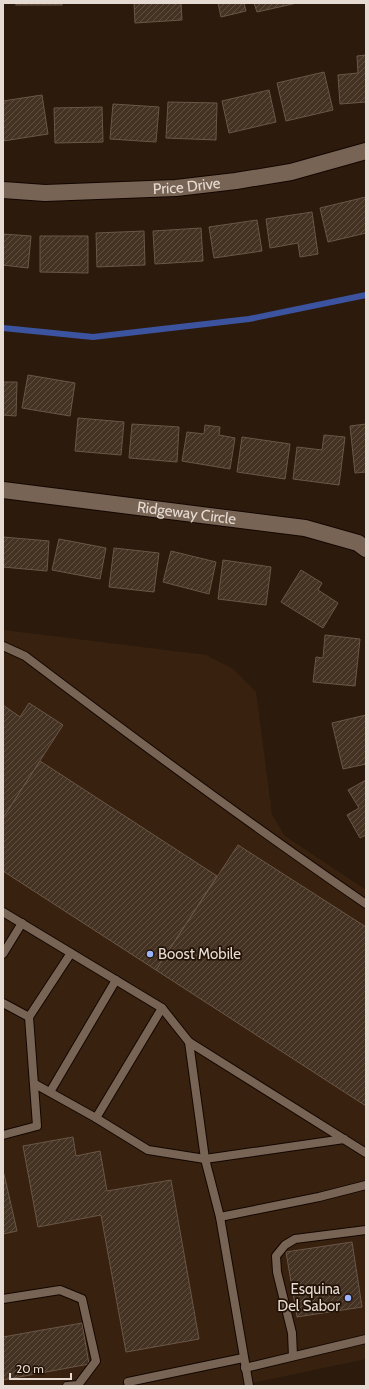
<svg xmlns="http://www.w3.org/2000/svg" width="369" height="1389" viewBox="0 0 369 1389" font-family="Cabin,sans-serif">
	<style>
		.built { fill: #38220f }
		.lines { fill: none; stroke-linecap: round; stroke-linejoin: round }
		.stream { stroke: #3c549f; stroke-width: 6 }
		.building { fill: url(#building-hatch); stroke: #6a5647 }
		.lane-casing { stroke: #130600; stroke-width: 10 }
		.street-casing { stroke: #130600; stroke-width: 18 }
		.lane { stroke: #786454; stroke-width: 8 }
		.street { stroke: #786454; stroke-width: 16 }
		.poi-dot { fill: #9ab5fd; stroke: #221205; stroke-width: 1.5 }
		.labels { text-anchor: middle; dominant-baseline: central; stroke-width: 3.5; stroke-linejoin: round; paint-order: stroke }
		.street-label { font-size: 15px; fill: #e6dbd2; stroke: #221205 }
		.poi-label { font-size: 15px; fill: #e6dbd2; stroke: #221205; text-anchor: start }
	</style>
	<defs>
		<pattern id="building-hatch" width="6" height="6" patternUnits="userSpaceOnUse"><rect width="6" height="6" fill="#443223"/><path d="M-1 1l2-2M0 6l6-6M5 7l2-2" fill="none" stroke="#5f4f42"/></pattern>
	</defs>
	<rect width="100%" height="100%" fill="#2c1b0d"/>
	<path class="built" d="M3 630 206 655 233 669 256 692 272 815 285 836 366 890V1359L237 1386H3Z"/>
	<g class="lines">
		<path class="stream" d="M3 328 93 337 249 319 366 295"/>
	</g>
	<g class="building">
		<rect x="16" y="3" width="46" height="2"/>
		<path d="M134 3H181L182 20 135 23Z"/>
		<path d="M218 3H244L246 11 221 17Z"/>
		<path d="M254 3H297L257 12Z"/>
		<path d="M366 55V102L340 104 338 75 358 73 357 56Z"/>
		<path d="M324 72 333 110 286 121 277 83Z"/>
		<path d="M269 90 276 122 229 133 222 101Z"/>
		<path d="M42 95 48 134 3 141V101Z"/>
		<path d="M168 102 217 103 216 140 166 138Z"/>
		<path d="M113 104 159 107 156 142 110 139Z"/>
		<path d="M102 107 103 142 55 143 54 108Z"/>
		<path d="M366 197V233L328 242 320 208Z"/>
		<path d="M312 212 318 254 300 257 298 243 270 248 266 219Z"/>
		<path d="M257 220 262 251 214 258 209 227Z"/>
		<path d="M201 228 203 261 155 264 153 231Z"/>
		<path d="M144 231 145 265 97 267 96 233Z"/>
		<path d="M3 234 31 236 28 268 3 265Z"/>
		<path d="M40 236H88V273L40 272Z"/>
		<path d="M28 375 75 383 70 416 22 408Z"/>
		<path d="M3 382H17L16 416 3 415Z"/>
		<path d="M78 418 124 422 121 455 75 451Z"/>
		<path d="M132 424 179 427 177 462 129 458Z"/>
		<path d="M366 424V472L355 473 350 426Z"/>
		<path d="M205 425 220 427 219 435 235 438 230 469 182 461 187 432 204 434Z"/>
		<path d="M324 435 345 437 339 485 293 479 297 447 322 450Z"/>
		<path d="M242 437 290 444 285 479 237 472Z"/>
		<path d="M3 537 49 541 47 571 3 567Z"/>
		<path d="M59 539 106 548 100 579 52 570Z"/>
		<path d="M114 548 159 553 154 592 109 587Z"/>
		<path d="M171 551 216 562 209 594 163 582Z"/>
		<path d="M223 560 271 567 266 605 218 599Z"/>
		<path d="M301 570 322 583 318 590 338 603 323 628 281 602Z"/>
		<path d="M325 635 360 639 355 686 313 682 316 657 323 658Z"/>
		<path d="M29 703 63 725 3 818V705L20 717Z"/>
		<path d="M366 715V764L343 769 332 723Z"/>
		<path d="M40 761 217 876 156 970 3 871V818Z"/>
		<path d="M366 780V835L360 838 347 815 359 808 348 790Z"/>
		<path d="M238 845 366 927V1106L156 970Z"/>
		<path d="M73 1137 76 1156 100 1151 107 1191 171 1180 199 1339 126 1352 101 1215 38 1227 23 1146Z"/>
		<path d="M4 1174 17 1231 3 1234V1175Z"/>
		<path d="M352 1242 362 1307 297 1317 286 1252Z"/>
		<path d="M82 1323 89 1364 3 1380V1337Z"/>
	</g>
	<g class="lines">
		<g class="lane-casing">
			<g id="lane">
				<path d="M3 646 25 656C137 741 250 824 366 904"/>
				<path d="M3 912 162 1008 189 1042 205 1159 220 1217 249 1386"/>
				<path d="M3 954 22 923"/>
				<path d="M3 1003 29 1017 37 1126 3 1135"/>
				<path d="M29 1017 71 953"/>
				<path d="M189 1042 366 1153"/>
				<path d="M35 1084 96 1118 148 1150 205 1159 344 1139"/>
				<path d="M50 1092 116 980"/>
				<path d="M96 1118 162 1008"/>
				<path d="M220 1217 319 1197 366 1185"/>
				<path d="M3 1299 60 1290 82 1299 96 1361 78 1385 67 1386"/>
				<path d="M293 1356 292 1333 277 1272 276 1256 285 1245 295 1239 366 1230"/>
				<path d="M245 1368 366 1339"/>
				<path d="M129 1386 128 1382 243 1358"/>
			</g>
		</g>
		<g class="street-casing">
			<g id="street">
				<path id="s1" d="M3 190 45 193 176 188 236 181 291 172 366 151"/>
				<path id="s2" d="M3 490 305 528 358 543 366 549"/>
			</g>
		</g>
		<use href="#lane" class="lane"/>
		<use href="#street" class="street"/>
	</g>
	<g class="poi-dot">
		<circle cx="150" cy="954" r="4"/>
		<circle cx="348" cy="1298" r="4"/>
	</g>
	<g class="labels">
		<g class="street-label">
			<text stroke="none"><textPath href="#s1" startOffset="184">Price Drive</textPath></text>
			<text stroke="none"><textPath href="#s2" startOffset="185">Ridgeway Circle</textPath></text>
		</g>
		<g class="poi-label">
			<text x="158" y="954">Boost Mobile</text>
			<text x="340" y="1289" text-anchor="end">Esquina<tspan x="340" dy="17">Del Sabor</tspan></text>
		</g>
	</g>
	<rect width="369" height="1389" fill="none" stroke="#e6dbd2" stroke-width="8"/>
	<path d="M10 1373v6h61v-6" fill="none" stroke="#e6dbd2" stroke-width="2"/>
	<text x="16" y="1373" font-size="12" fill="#e6dbd2" stroke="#221205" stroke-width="3" paint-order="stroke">20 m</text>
</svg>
